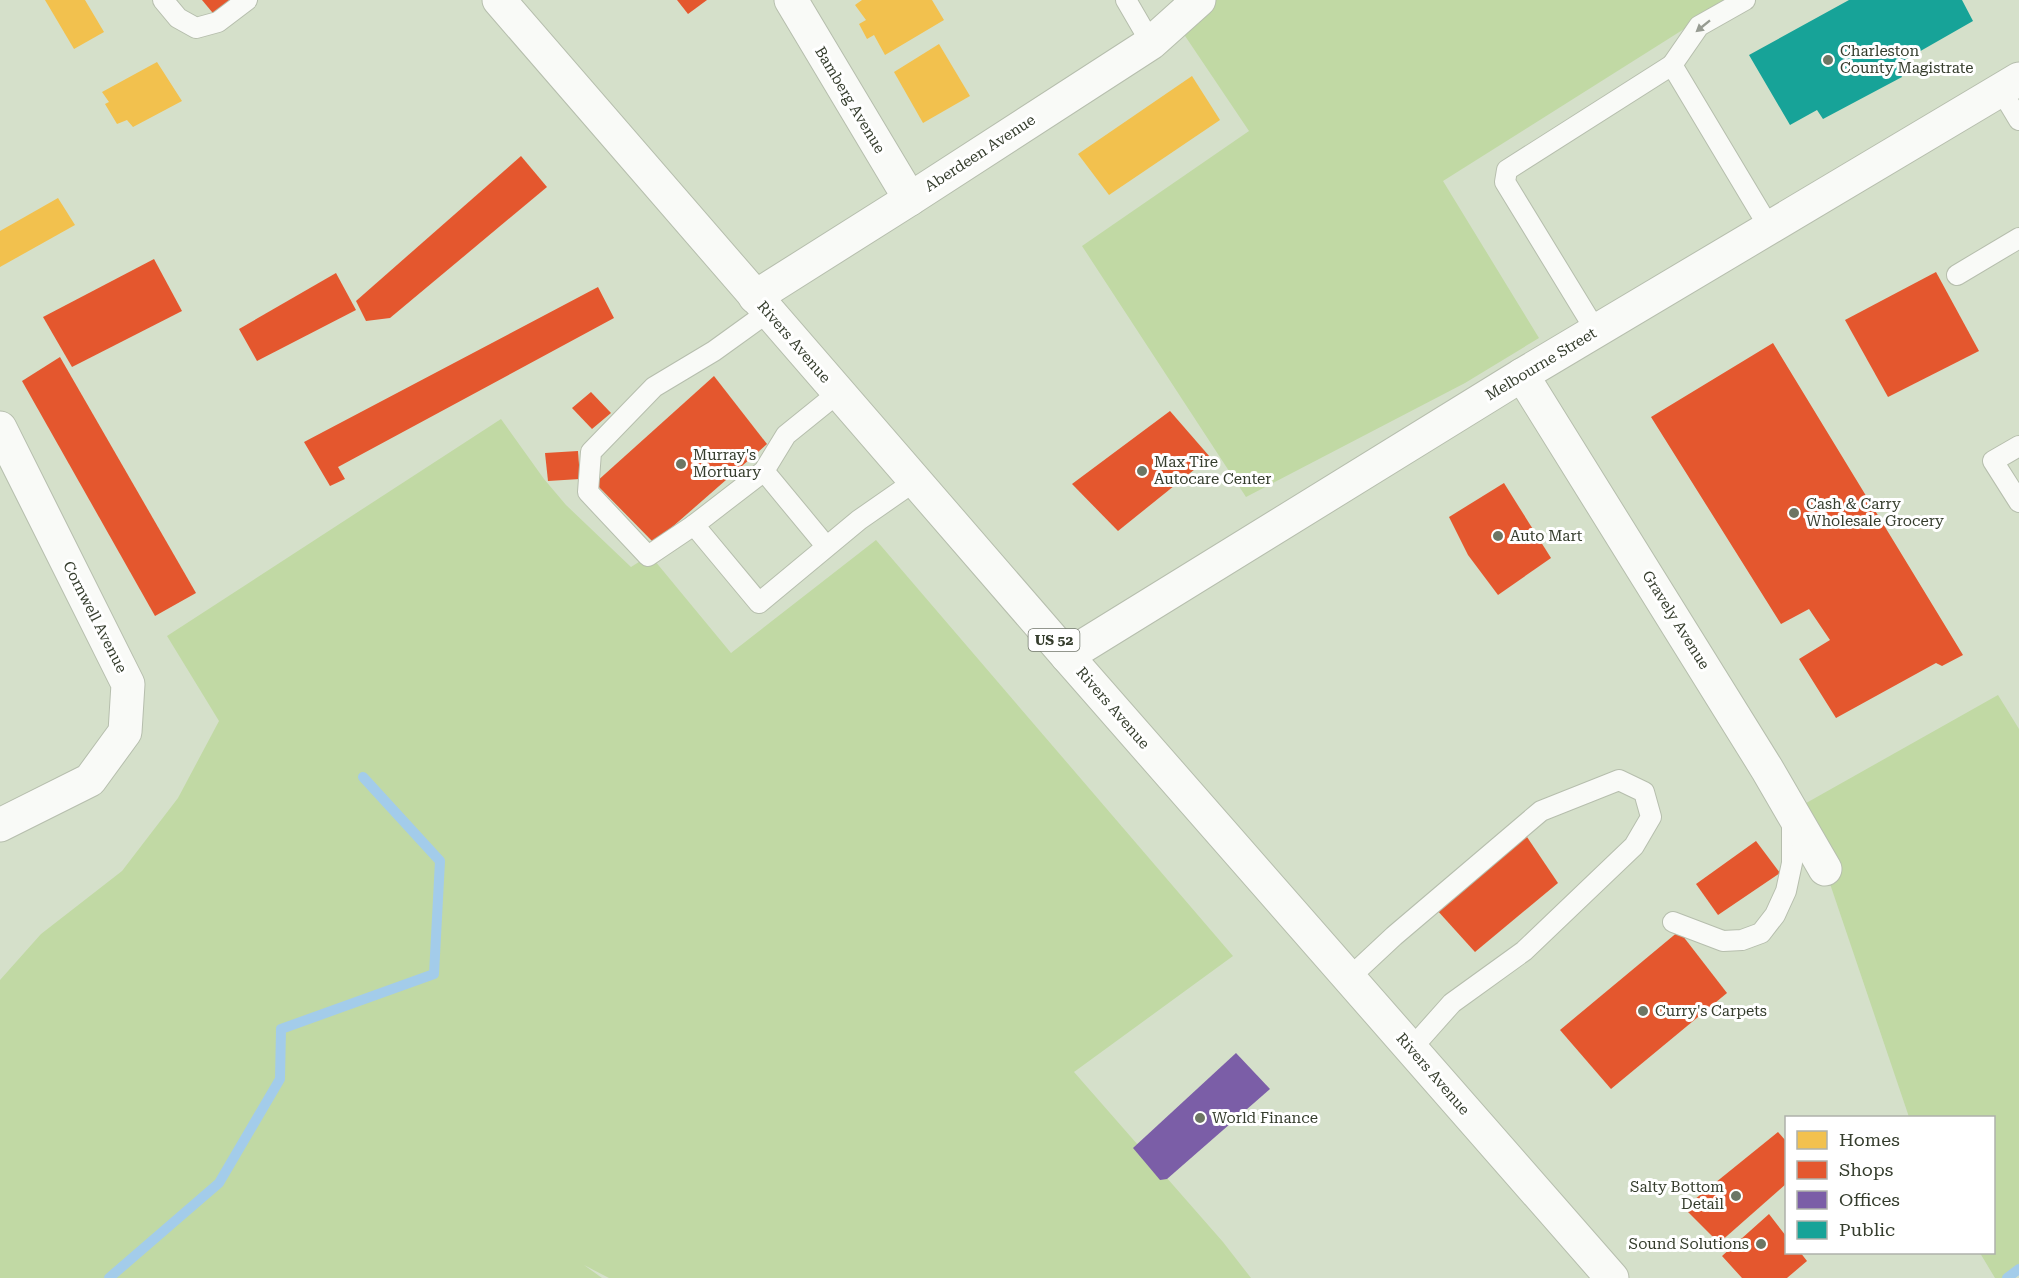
<svg xmlns="http://www.w3.org/2000/svg" width="2019" height="1278" font-family="'Roboto Serif',serif">
	<style>
		.green { fill: #c1d9a4 }
		.homes { fill: #f2c14e }
		.shops { fill: #e4572e }
		.offices { fill: #7b5ea7 }
		.public { fill: #17a398 }
		.lines { fill: none; stroke-linecap: round; stroke-linejoin: round }
		.stream { stroke: #a3ccea; stroke-width: 10 }
		.lane-casing { stroke: #b6bead; stroke-width: 22 }
		.street-casing { stroke: #b6bead; stroke-width: 35 }
		.primary-casing { stroke: #b6bead; stroke-width: 35 }
		.lane { stroke: #f9faf7; stroke-width: 20 }
		.street { stroke: #f9faf7; stroke-width: 33 }
		.primary { stroke: #f9faf7; stroke-width: 33 }
		.oneway { fill: #979c92 }
		.poi-dot { fill: #6d7664; stroke: #fff; stroke-width: 2 }
		.labels { text-anchor: middle; dominant-baseline: central; stroke-width: 6; stroke-linejoin: round; paint-order: stroke }
		.shield { fill: #fff; stroke: #72776c; stroke-width: 1.5 }
		.shield-label { font-size: 14px; font-weight: bold; fill: #353d2d }
		.poi-label { font-size: 15px; fill: #353d2d; stroke: #fff; text-anchor: start }
		.street-label { font-size: 15px; fill: #353d2d; stroke: #fff }
	</style>
	<rect width="100%" height="100%" fill="#d5e0ca"/>
	<!-- green -->
	<g class="green">
		<path d="M1199 0H1730L1443 181 1539 338 1465 383 1246 497 1082 246 1249 131 1175 21Z"/>
		<path d="M501 419 544 479 566 505 631 567 650 555 731 653 876 540 1233 956 1074 1072 1223 1242 1251 1278H609L584 1265 602 1278H0V980L41 934 122 871 178 798 219 721 167 636Z"/>
		<path d="M1998 695 2019 729V1269L2007 1278H1995L1980 1253 1994 1252V1118L1909 1117 1825 869 1792 811Z"/>
	</g>
	<!-- homes -->
	<g class="homes">
		<path d="M45 0H85L104 32 74 49Z"/>
		<path d="M862 0H932L944 20 885 55 874 35 867 39 859 24 866 20 855 5Z"/>
		<path d="M939 44 970 96 923 123 894 72Z"/>
		<path d="M157 62 182 101 133 127 127 120 117 124 105 104 109 102 102 92Z"/>
		<path d="M1192 76 1220 120 1109 195 1078 154Z"/>
		<path d="M58 198 75 225 0 267V231Z"/>
	</g>
	<!-- shops -->
	<g class="shops">
		<path d="M202 0H239L217 18Z"/>
		<path d="M677 0H707L688 14Z"/>
		<path d="M521 156 547 187 390 318 366 321 356 301Z"/>
		<path d="M154 259 182 311 72 367 43 317Z"/>
		<path d="M1936 272 1979 351 1888 397 1845 320Z"/>
		<path d="M336 273 356 310 257 361 239 329Z"/>
		<path d="M598 287 614 318 338 467 345 479 330 486 304 442Z"/>
		<path d="M1773 343 1963 655 1942 666 1936 663 1836 718 1799 659 1830 640 1809 609 1781 624 1651 417Z"/>
		<path d="M60 357 196 593 155 616 22 381Z"/>
		<path d="M714 376 767 444 654 543 595 483Z"/>
		<path d="M591 392 611 413 592 429 572 408Z"/>
		<path d="M1170 411 1210 457 1118 531 1072 484Z"/>
		<path d="M578 451 580 479 548 481 545 453Z"/>
		<path d="M1504 483 1551 558 1498 595 1468 555 1449 517Z"/>
		<path d="M1525 834 1558 883 1475 952 1436 909Z"/>
		<path d="M1756 841 1780 873 1718 915 1696 884Z"/>
		<path d="M1679 931 1727 993 1611 1089 1560 1030Z"/>
		<path d="M1778 1132 1786 1141V1184L1719 1243 1684 1208Z"/>
		<path d="M1769 1214 1786 1236V1252H1800L1807 1261 1787 1278H1742L1722 1256Z"/>
	</g>
	<!-- offices -->
	<path class="offices" d="M1236 1053 1270 1089 1167 1179 1160 1180 1133 1148Z"/>
	<!-- public -->
	<path class="public" d="M1849 0H1962L1973 21 1896 65 1902 77 1823 119 1817 110 1790 125 1749 55Z"/>
	<g class="lines">
		<!-- stream -->
		<g class="stream">
			<path d="M109 1278 219 1183 280 1079 281 1029 434 974 440 861 363 777"/>
			<path d="M2007 1278 2019 1269"/>
		</g>
		<defs>
			<g id="lane">
				<path d="M163 0 178 18 196 28 218 22 247 0"/>
				<path d="M1126 0 1151 43"/>
				<path d="M1672 65 1699 26 1745 0"/>
				<path d="M2001 90 2019 120"/>
				<path d="M1957 275 2019 238"/>
				<path d="M1596 331 1505 182 1507 170 1672 65 1769 227"/>
				<path d="M838 393 786 435 764 471 694 525 759 603 859 520 915 481"/>
				<path d="M2019 446 1993 461 2019 502"/>
				<path d="M764 471 826 546"/>
				<path d="M694 525 648 556 588 492 591 452 654 387 714 351 768 312"/>
				<path d="M1673 922 1723 941 1742 940 1761 933 1775 915 1786 891 1792 863V818"/>
				<path d="M1349 978 1394 936 1541 811 1619 780 1644 792 1651 817 1634 846 1524 951 1452 1003 1411 1049"/>
			</g>
			<g id="street">
				<path d="M791 0 910 199"/>
				<path d="M755 297 910 199 1151 43 1199 0"/>
				<path d="M1522 375 1767 769 1825 869"/>
				<path d="M0 428 128 684 125 732 90 780 0 825"/>
				<path d="M1067 656 1522 375 2019 79"/>
			</g>
			<path id="primary" d="M499 0 1067 656 1612 1278"/>
		</defs>
		<!-- lane casing -->
		<use href="#lane" class="lane-casing"/>
		<!-- street casing -->
		<use href="#street" class="street-casing"/>
		<!-- primary casing -->
		<use href="#primary" class="primary-casing"/>
		<!-- lane -->
		<use href="#lane" class="lane"/>
		<!-- street -->
		<use href="#street" class="street"/>
		<!-- primary -->
		<use href="#primary" class="primary"/>
	</g>
	<!-- one-way arrows -->
	<defs><path id="oneway-solid" d="M-6-.8H1V-3.2L6.5 0L1 3.2V.8H-6Z" transform="scale(1.5)"/></defs>
	<use class="oneway" href="#oneway-solid" transform="translate(1703 26) rotate(141)"/>
	<!-- markers -->
	<g class="poi-dot">
		<circle cx="1828" cy="60" r="6"/>
		<circle cx="681" cy="464" r="6"/>
		<circle cx="1142" cy="471" r="6"/>
		<circle cx="1794" cy="513" r="6"/>
		<circle cx="1498" cy="536" r="6"/>
		<circle cx="1643" cy="1011" r="6"/>
		<circle cx="1200" cy="1118" r="6"/>
		<circle cx="1736" cy="1196" r="6"/>
		<circle cx="1761" cy="1244" r="6"/>
	</g>
	<g class="labels">
		<!-- shield labels -->
		<rect class="shield" x="1028.5" y="629" width="51" height="22" rx="4.5"/>
		<g class="shield-label">
			<text x="1054" y="640">US 52</text>
		</g>
		<!-- poi labels -->
		<g class="poi-label">
			<text x="1840" y="51">Charleston<tspan x="1840" dy="17">County Magistrate</tspan></text>
			<text x="693" y="455">Murray's<tspan x="693" dy="17">Mortuary</tspan></text>
			<text x="1154" y="462">Max Tire<tspan x="1154" dy="17">Autocare Center</tspan></text>
			<text x="1806" y="504">Cash &amp; Carry<tspan x="1806" dy="17">Wholesale Grocery</tspan></text>
			<text x="1510" y="536">Auto Mart</text>
			<text x="1655" y="1011">Curry's Carpets</text>
			<text x="1212" y="1118">World Finance</text>
			<text x="1724" y="1187" text-anchor="end">Salty Bottom<tspan x="1724" dy="17">Detail</tspan></text>
			<text x="1749" y="1244" text-anchor="end">Sound Solutions</text>
		</g>
		<!-- street labels -->
		<g class="street-label">
			<text transform="translate(850 100) rotate(59)">Bamberg Avenue</text>
			<text transform="translate(980 153) rotate(-33)">Aberdeen Avenue</text>
			<text transform="translate(794 342) rotate(49)">Rivers Avenue</text>
			<text transform="translate(1541 364) rotate(-31)">Melbourne Street</text>
			<text transform="translate(95 617) rotate(63)">Cornwell Avenue</text>
			<text transform="translate(1676 620) rotate(58)">Gravely Avenue</text>
			<text transform="translate(1113 708) rotate(49)">Rivers Avenue</text>
			<text transform="translate(1433 1074) rotate(49)">Rivers Avenue</text>
		</g>
	</g>
	<!-- legend -->
	<rect x="1785" y="1116" width="210" height="138" fill="#ffffff" stroke="#aeb1ab" stroke-width="1.5"/>
	<rect x="1797" y="1131" width="30" height="18" fill="#f2c14e" stroke="#aeb1ab" stroke-width="1.5"/>
	<text x="1839" y="1146" font-size="18" fill="#353d2d">Homes</text>
	<rect x="1797" y="1161" width="30" height="18" fill="#e4572e" stroke="#aeb1ab" stroke-width="1.5"/>
	<text x="1839" y="1176" font-size="18" fill="#353d2d">Shops</text>
	<rect x="1797" y="1191" width="30" height="18" fill="#7b5ea7" stroke="#aeb1ab" stroke-width="1.5"/>
	<text x="1839" y="1206" font-size="18" fill="#353d2d">Offices</text>
	<rect x="1797" y="1221" width="30" height="18" fill="#17a398" stroke="#aeb1ab" stroke-width="1.5"/>
	<text x="1839" y="1236" font-size="18" fill="#353d2d">Public</text>
</svg>
